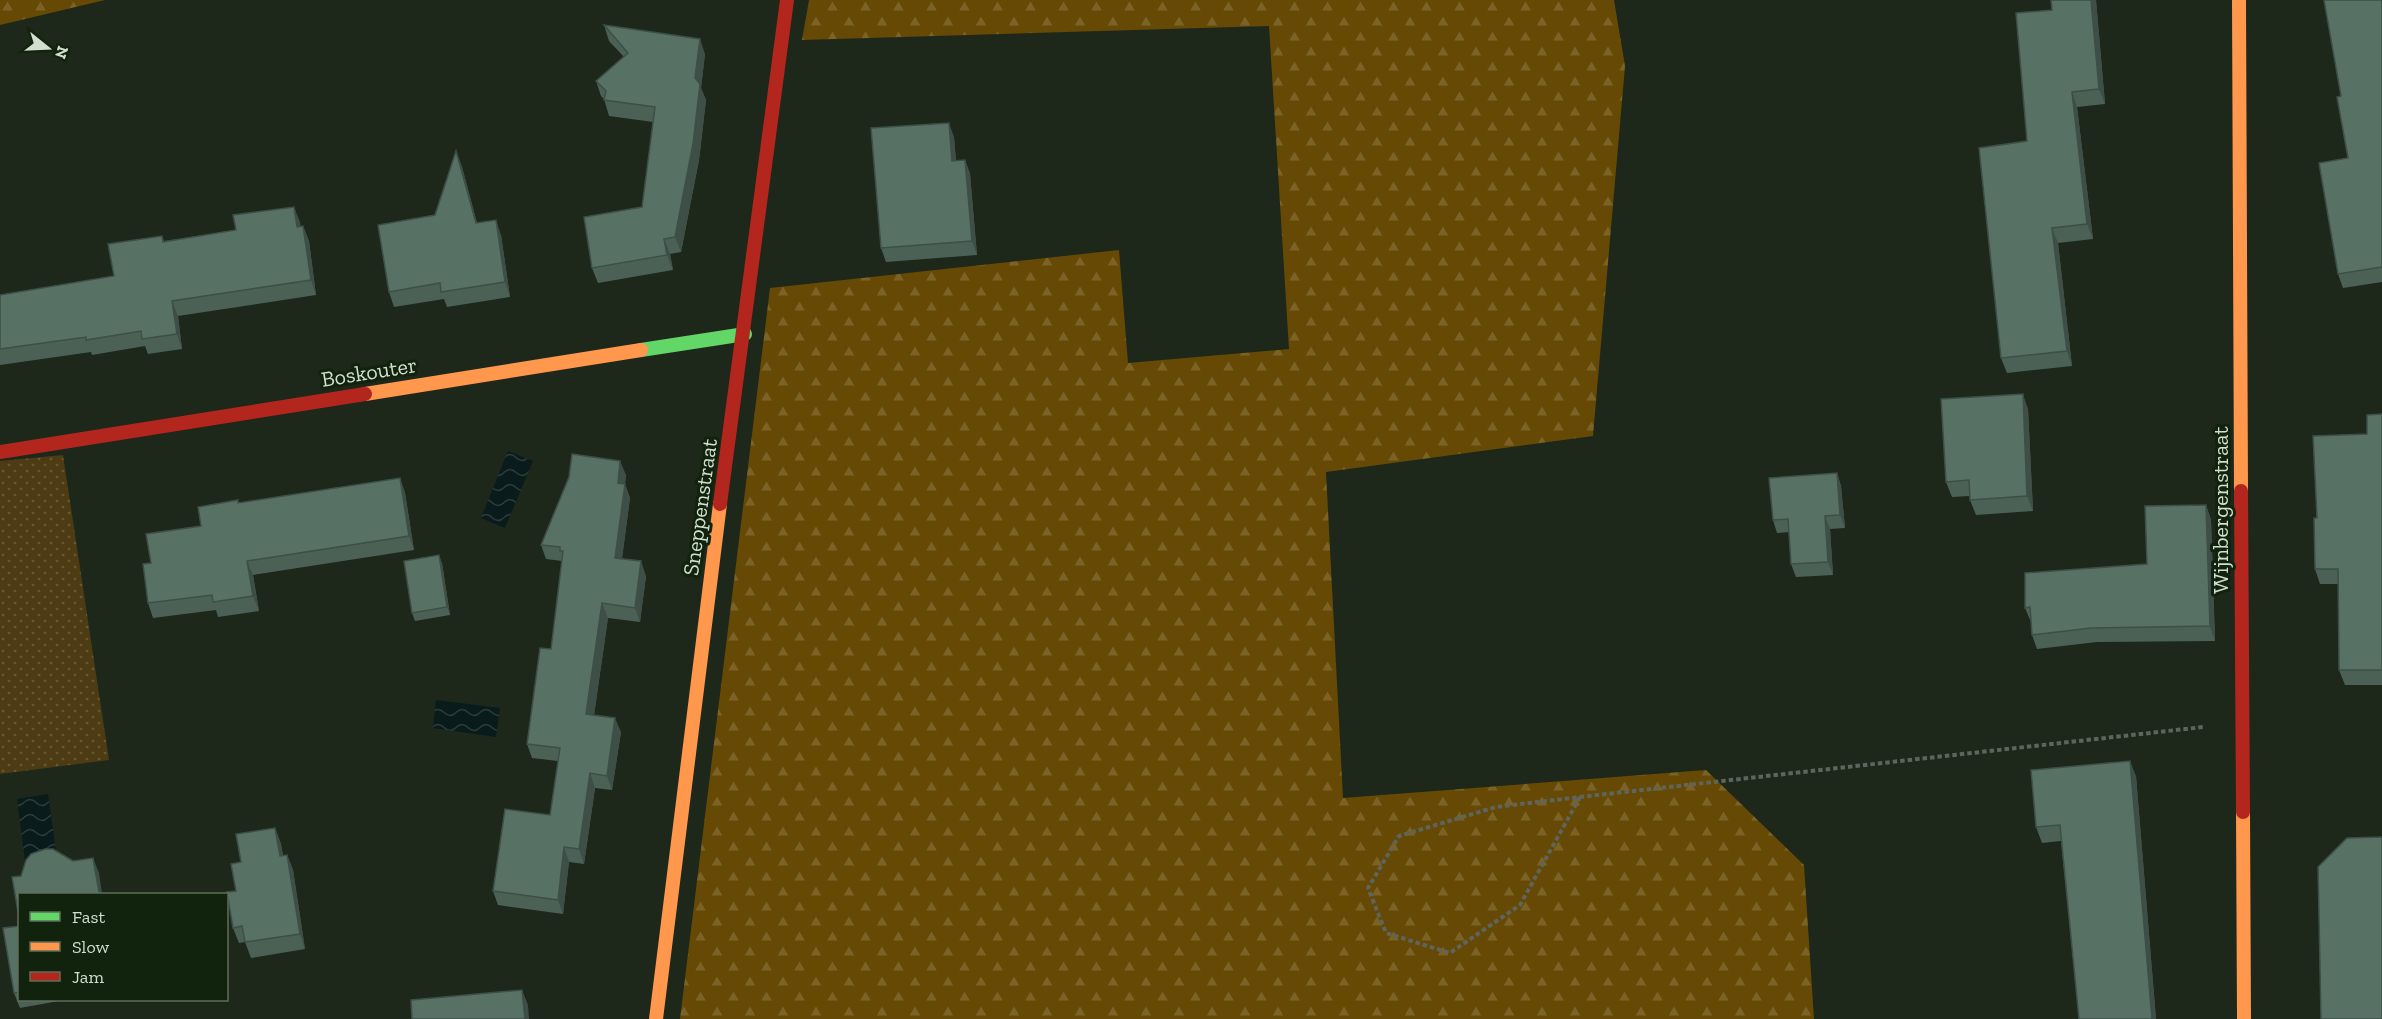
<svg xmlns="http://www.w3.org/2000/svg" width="2382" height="1019" font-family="'Zilla Slab',serif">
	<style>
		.grass { fill: url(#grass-dots) }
		.forest { fill: url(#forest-firs) }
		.water { fill: url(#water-waves) }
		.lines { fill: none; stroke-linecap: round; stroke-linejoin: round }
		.path { stroke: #5e655c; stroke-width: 4; stroke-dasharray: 4.5 3; stroke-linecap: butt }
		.fast { stroke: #63d668; stroke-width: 14 }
		.slow { stroke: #ff974d; stroke-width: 14 }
		.jam { stroke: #b3261e; stroke-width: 14 }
		.wall { fill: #4b6156 }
		.shaded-wall { fill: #3d4f46 }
		.building { fill: #577164; stroke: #3d4f46; stroke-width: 1.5 }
		.labels { text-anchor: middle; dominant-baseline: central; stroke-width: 6; stroke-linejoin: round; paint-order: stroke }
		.street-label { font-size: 22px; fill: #d2decf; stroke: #11230c }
	</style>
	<defs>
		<pattern id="grass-dots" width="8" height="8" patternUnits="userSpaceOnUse" patternTransform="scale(1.5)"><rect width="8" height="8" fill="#4d3b14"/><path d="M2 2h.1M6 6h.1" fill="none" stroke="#665735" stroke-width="1.8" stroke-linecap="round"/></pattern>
		<pattern id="forest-firs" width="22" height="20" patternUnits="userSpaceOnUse" patternTransform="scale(1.5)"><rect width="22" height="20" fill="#664904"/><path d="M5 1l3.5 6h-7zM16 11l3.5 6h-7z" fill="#7b6328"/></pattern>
		<pattern id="water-waves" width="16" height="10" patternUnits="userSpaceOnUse" patternTransform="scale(1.5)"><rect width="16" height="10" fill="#0a1b1b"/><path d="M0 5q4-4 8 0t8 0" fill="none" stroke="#2d3c3b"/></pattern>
	</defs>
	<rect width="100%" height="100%" fill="#1d271a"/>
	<!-- grass -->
	<path class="grass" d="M63 455 109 760 0 774V461Z"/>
	<!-- forest -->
	<g class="forest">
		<path d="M0 0H105L0 25Z"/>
		<path d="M809 0H1614L1625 66 1593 436 1326 472 1343 798 1706 770 1804 865 1814 1019H680L770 288 1119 250 1128 363 1289 349 1269 26 802 40Z"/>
	</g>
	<!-- water -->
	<g class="water">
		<path d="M508 451 533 461 505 528 481 518Z"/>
		<path d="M436 700 500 708 496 737 433 728Z"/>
		<path d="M48 794 58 865 26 869 17 799Z"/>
	</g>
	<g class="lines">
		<!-- path -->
		<path class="path" d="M1580 797 1520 905 1450 953 1386 933 1368 888 1399 836 1496 807 1580 797 2203 727"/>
		<!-- fast -->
		<path class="fast" d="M641 350 745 334"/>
		<!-- slow -->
		<g class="slow">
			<path d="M2239 0 2241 491"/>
			<path d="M365 394 641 350"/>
			<path d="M2243 812 2244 1019"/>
			<path d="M656 1019 720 504"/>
		</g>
		<!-- jam -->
		<g class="jam">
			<path d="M0 452 365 394"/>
			<path d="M2241 491 2243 812"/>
			<path d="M720 504 787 0"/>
		</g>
	</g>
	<!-- wall -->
	<g class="wall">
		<path d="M2051 0H2096L2105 104 2077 107 2093 239 2058 243 2072 366 2007 373 2001 358 2027 141 2052 10Z"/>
		<path d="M2382 0V282L2343 288 2338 274 2348 158 2341 96Z"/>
		<path d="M604 25 705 54 701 88 706 100 699 160 681 252 670 254 673 270 598 283 592 268 642 207 653 122 609 116 604 99 601 96 596 81 624 57 609 41Z"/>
		<path d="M954 137 956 161 965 160 970 174 977 255 886 262 881 248Z"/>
		<path d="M456 151 462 167 477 223 501 235 510 297 447 307 444 299 394 307 389 292 435 215Z"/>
		<path d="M294 207 300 226H303L309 241 316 295 178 316 182 349 148 354 145 346 92 355 91 352 0 365V295L114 276 162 236 164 241 236 230Z"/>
		<path d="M2028 409 2033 511 1976 515 1970 500V496L1952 497 1946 482Z"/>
		<path d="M2382 414V685H2345L2339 670 2338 584H2320L2315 569 2317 518Z"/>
		<path d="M1837 473 1841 486 1845 528 1830 529 1833 575 1796 577 1791 564 1789 532 1777 533 1773 520Z"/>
		<path d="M626 475 625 484 630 498 622 559 646 576 640 622 608 618 594 715 621 732 612 790 595 788 584 864 569 862 563 914 498 905 493 891 550 815 558 761 532 758 527 744 551 649 562 561 546 559 541 545Z"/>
		<path d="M400 478 405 493 414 550 253 575 259 611 218 617 216 610 153 618 148 603 151 563 201 526 239 503Z"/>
		<path d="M2206 505 2211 520 2215 641 2097 642 2037 649 2032 635 2031 622 2025 608 2147 564Z"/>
		<path d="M442 563 450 615 415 621 412 613Z"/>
		<path d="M2136 776 2156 1019H2079L2061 841 2042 843 2036 827Z"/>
		<path d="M275 828 281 844 283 855H287L293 870 305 949 251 958 245 942 239 943 233 928 236 891 241 862Z"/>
		<path d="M20 926V999H70L20 1008 14 993Z"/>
	</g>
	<!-- shaded-wall -->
	<g class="shaded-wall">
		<path d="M2091 0H2096L2105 104 2099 89Z"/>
		<path d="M700 39 705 54 701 88 706 100 699 160 681 252 675 237Z"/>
		<path d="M2072 92 2077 107 2093 239 2087 224Z"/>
		<path d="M949 123 954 137 957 175 952 161Z"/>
		<path d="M456 151 462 167 481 238 476 223Z"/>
		<path d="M965 160 970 174 977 255 972 241Z"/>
		<path d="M294 207 300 222 302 242 297 227Z"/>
		<path d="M496 220 501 235 510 297 505 282Z"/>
		<path d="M303 226 309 241 316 295 311 280Z"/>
		<path d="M2052 228 2058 243 2072 366 2067 351Z"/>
		<path d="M664 239 670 254 673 270 667 255Z"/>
		<path d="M172 301 178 316 182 349 177 334Z"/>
		<path d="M2023 394 2028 409 2033 511 2027 496Z"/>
		<path d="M620 461 626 475 623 497 618 483Z"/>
		<path d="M1837 473 1841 486 1845 528 1840 515Z"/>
		<path d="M400 478 405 493 414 550 409 536Z"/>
		<path d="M625 484 630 498 620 572 615 558Z"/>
		<path d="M2206 505 2211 520 2215 641 2210 626Z"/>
		<path d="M1825 516 1830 529 1833 575 1828 562Z"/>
		<path d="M439 555 442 563 450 615 447 607Z"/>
		<path d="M247 561 253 575 259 611 253 596Z"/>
		<path d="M641 561 646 576 640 622 635 608Z"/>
		<path d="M602 603 608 618 592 729 586 714Z"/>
		<path d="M615 718 621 732 612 790 607 776Z"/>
		<path d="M2130 761 2136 776 2156 1019H2152Z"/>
		<path d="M590 773 595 788 584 864 579 849Z"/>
		<path d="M275 828 281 844 285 871 280 856Z"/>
		<path d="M564 847 569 862 563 914 558 900Z"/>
		<path d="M287 855 293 870 305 949 300 934Z"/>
		<path d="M93 858 99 873 102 894 99 892Z"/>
		<path d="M522 990 528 1005 529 1019H525Z"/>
	</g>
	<!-- building -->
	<g class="building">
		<path d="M2051 0H2091L2099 89 2072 92 2087 224 2052 228 2067 351 2001 358 1979 148 2027 141 2016 13 2052 10Z"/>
		<path d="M2324 0H2382V267L2338 274 2319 163 2348 158 2337 97 2341 96Z"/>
		<path d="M604 25 700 39 695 78 700 84 693 144 675 237 664 239 667 255 592 268 584 217 642 207 655 107 604 100 606 91 596 81 628 53Z"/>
		<path d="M949 123 952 161 965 160 972 241 881 248 871 128Z"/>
		<path d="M456 151 476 223 496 220 505 282 441 292 440 283 389 292 378 225 435 215Z"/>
		<path d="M294 207 297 227 303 226 311 280 172 301 177 334 142 339 141 331 86 340V337L0 349V295L114 276 108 244 162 236 163 242 236 230 233 215Z"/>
		<path d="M2023 394 2027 496 1970 500 1969 480 1946 482 1941 399Z"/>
		<path d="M2382 414V670H2339L2338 569H2315L2314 518H2317L2313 436 2367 434V415Z"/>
		<path d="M572 454 620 461 618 483 625 484 615 558 641 561 635 608 602 603 586 714 615 718 607 776 590 773 579 849 564 847 558 900 493 891 505 809 550 815 560 748 527 744 540 648 551 649 563 551H560V547L541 545 569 477Z"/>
		<path d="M1837 473 1840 515 1825 516 1828 562 1791 564 1788 519 1773 520 1769 478Z"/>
		<path d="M400 478 409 536 247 561 253 596 213 602 212 595 148 603 143 564 151 563 146 534 201 526 198 507 238 500V503Z"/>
		<path d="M2206 505 2210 626 2091 628 2032 635 2030 607 2025 608V573L2147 564 2145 506Z"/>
		<path d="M439 555 447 607 412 613 404 561Z"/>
		<path d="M2130 761 2152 1019H2079L2060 825 2036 827 2031 770Z"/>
		<path d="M275 828 280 856 287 855 300 934 245 942 242 926 233 928 227 892 236 891 231 864 241 862 236 834Z"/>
		<path d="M2382 837V1019H2321L2318 867 2347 838Z"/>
		<path d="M45 849H53L73 861 93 858 99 892 103 894H20V923L12 877 21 876 26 860 31 854Z"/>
		<path d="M20 926V992L14 993 3 928Z"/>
		<path d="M522 990 525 1019H412L411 1000Z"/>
	</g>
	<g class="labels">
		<!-- street labels -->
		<g class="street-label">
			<text transform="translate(369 372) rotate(-9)">Boskouter</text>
			<text transform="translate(700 507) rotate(-82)">Sneppenstraat</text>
			<text transform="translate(2220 510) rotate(-90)">Wijnbergenstraat</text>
		</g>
	</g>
	<!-- legend -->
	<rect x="18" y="893" width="210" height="108" fill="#11230c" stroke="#5e6e5a" stroke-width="1.5"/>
	<rect x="30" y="912" width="30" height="9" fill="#63d668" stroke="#5e6e5a" stroke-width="1.5"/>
	<text x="72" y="923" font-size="18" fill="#d2decf">Fast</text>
	<rect x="30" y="942" width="30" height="9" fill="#ff974d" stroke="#5e6e5a" stroke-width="1.5"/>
	<text x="72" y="953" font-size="18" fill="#d2decf">Slow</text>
	<rect x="30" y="972" width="30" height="9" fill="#b3261e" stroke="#5e6e5a" stroke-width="1.5"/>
	<text x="72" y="983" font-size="18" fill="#d2decf">Jam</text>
	<!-- north arrow -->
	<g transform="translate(48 48) rotate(108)" stroke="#11230c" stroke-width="4.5" paint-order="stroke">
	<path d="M0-4.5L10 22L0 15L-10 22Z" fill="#d2decf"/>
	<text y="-9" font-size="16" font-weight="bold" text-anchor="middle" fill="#d2decf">N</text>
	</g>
</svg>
